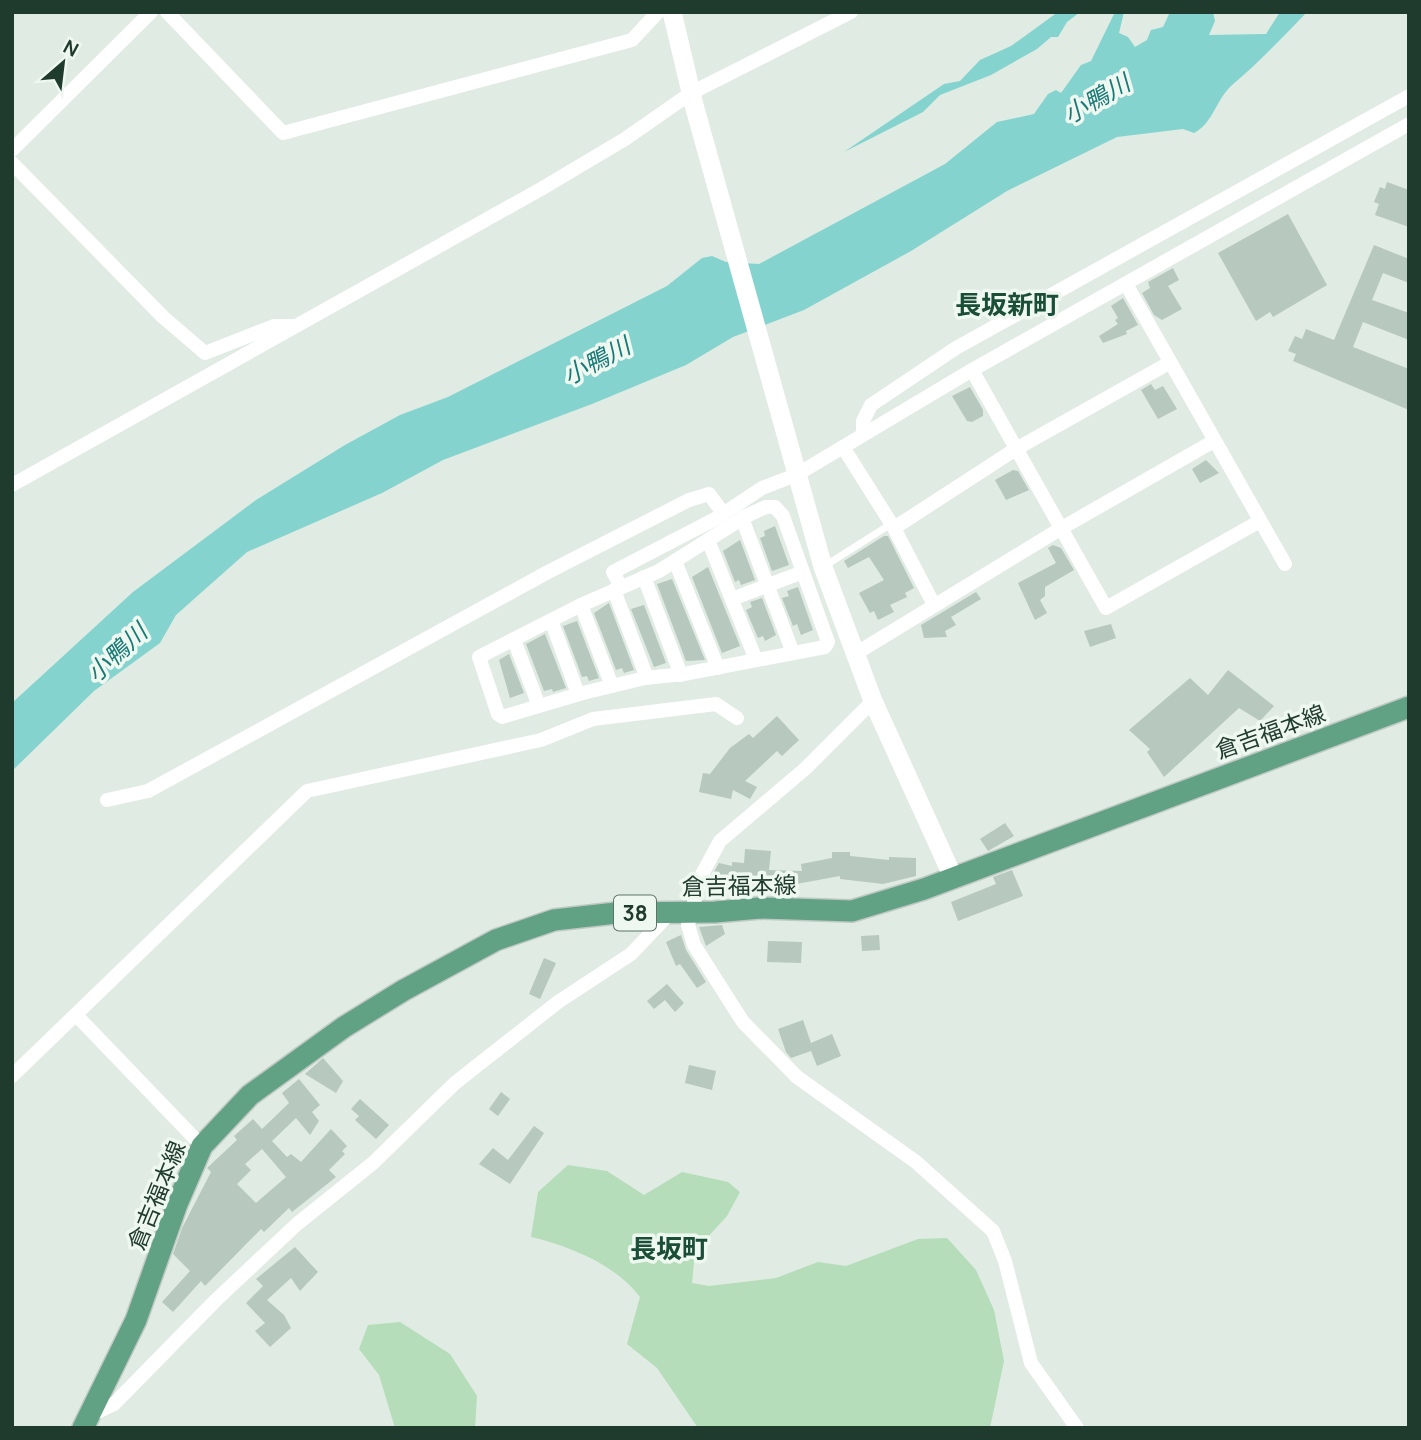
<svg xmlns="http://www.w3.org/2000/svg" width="1421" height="1440" font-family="Manrope,'Noto Sans JP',sans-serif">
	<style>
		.green { fill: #b6ddb9 }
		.water { fill: #84d3cf }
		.building { fill: #b7c8be; fill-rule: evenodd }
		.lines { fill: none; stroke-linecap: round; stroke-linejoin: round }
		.primary-casing { stroke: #c0c8c4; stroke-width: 24 }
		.service { stroke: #fff; stroke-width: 7 }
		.minor { stroke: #fff; stroke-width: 14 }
		.tertiary { stroke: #fff; stroke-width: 19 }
		.primary { stroke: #61a285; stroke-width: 21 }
		.labels { text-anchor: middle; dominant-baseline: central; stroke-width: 7; stroke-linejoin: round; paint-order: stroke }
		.shield { fill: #eff7f1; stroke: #5d7368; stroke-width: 2 }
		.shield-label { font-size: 21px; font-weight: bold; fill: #1f3b2e }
		.street-label { font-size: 23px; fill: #1f3b2e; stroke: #eff7f1 }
		.water-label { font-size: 24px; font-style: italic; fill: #187976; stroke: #eff7f1 }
		.quarter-label { font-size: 26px; font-weight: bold; fill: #1b4e37; stroke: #eff7f1 }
	</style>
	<rect width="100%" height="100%" fill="#dfebe3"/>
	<!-- green -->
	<g class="green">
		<path d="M568 1165 607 1171 644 1195 682 1172 728 1182 740 1192 727 1216 695 1251 692 1283 709 1286 776 1278 818 1262 846 1266 918 1239 947 1238 976 1270 994 1310 1004 1361 990 1428H698L657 1368 627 1344 640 1297C616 1265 570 1246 531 1237L538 1192Z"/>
		<path d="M400 1322 450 1354 477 1396 475 1428H395L379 1375 359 1349 368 1325Z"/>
	</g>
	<!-- water -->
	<g class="water">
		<path d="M1058 12H1080L1067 22 1058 37H1051L1037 49 991 75 940 95 923 112 844 152 944 84 960 81 980 60 1011 46Z"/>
		<path d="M1115 12H1124L1119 33 1128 37 1135 47 1147 40 1151 30 1163 27 1170 12H1213L1215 21 1209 35 1266 34 1280 12H1307C1282 38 1258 63 1231 86 1216 100 1213 123 1194 133L1183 129 1117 137 1007 191 911 251 804 310 733 337 686 365 592 404 443 460 382 493 247 552 176 615 160 643 94 691 12 771V703L133 592 256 500 345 445 400 415 448 397 667 286 702 258 712 256 726 262 759 264 945 164 997 122 1034 114 1048 94 1056 90 1061 93 1081 65 1091 61Z"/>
	</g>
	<!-- building -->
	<g class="building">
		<path d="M1387 182 1409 190V227L1375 215 1379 204 1374 202 1380 187 1385 189Z"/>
		<path d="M1288 214 1327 285 1273 317 1270 312 1256 321 1218 253Z"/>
		<path d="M1374 245 1409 259V283L1383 273 1372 300 1409 313V340L1363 322 1353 347 1409 369V410L1293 361 1296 354 1288 351 1295 336 1302 339 1306 329 1334 340Z"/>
		<path d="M1173 268 1179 280 1168 286 1182 309 1162 320 1154 315 1142 293 1150 288 1148 282Z"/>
		<path d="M1123 298 1138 325 1126 331 1127 334 1103 343 1099 336 1118 324 1115 320 1118 318 1111 306Z"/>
		<path d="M1151 384 1155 390 1163 386 1177 409 1158 419 1141 390Z"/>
		<path d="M970 387 983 410V416L972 422 967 421 952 396Z"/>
		<path d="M1206 460 1219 473 1200 483 1192 469Z"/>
		<path d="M1013 470 1018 471 1029 490 1006 500 995 480Z"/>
		<path d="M775 526 789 565 772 571 760 538 765 536 764 531Z"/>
		<path d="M884 536H888L914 588 905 593 907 597 890 605 894 612 878 620 874 611 870 613 859 593 884 580 869 557 848 568 844 561Z"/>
		<path d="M740 540 755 580 741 585 739 580 735 582 723 551Z"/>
		<path d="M1053 545 1061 548 1074 570 1045 587V596L1040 600 1047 613 1035 620 1018 583 1056 563 1048 548Z"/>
		<path d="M708 567 740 646 722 653 692 577Z"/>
		<path d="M672 579 705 660 686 661 657 584Z"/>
		<path d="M798 587 813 630 801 635 797 624 793 626 782 598 789 596 787 591Z"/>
		<path d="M976 592 981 599 951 617 956 625 945 631 947 637 924 638 921 625Z"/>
		<path d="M762 598 776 635 765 641 763 636 758 638 746 610 752 607 750 602Z"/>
		<path d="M609 603 634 670 624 673 622 668 616 670 594 613Z"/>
		<path d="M644 605 666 663 654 667 631 609Z"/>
		<path d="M577 621 599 678 589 681 587 676 582 677 563 626Z"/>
		<path d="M1111 624 1116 638 1090 647 1084 631Z"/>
		<path d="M545 634 566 688 553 692 552 689 544 691 526 644Z"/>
		<path d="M509 654 524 693 510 698 499 660Z"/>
		<path d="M1228 670 1274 706 1260 721 1239 708 1164 777 1147 752 1150 749 1129 730 1190 678 1208 695Z"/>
		<path d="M777 716 799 740 782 756 777 751 745 781 757 787 750 799 733 790 731 799 699 792 703 773 710 774 730 748 749 734 753 738Z"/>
		<path d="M1005 823 1014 836 988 851 980 839Z"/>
		<path d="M745 849 771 851 769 870 802 871 801 864 832 858V852H850V856L889 860V857L916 858V876L883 884 840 879V876L785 886V891L764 892 731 887 732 882 711 877 719 863 732 866V862L744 863Z"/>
		<path d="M1012 870 1023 896 958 921 951 902 996 884 993 877Z"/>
		<path d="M722 925 725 934 706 946 699 927Z"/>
		<path d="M681 935 686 950 706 982 697 988 680 964 676 966 666 942Z"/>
		<path d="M879 935 880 950 862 951 861 936Z"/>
		<path d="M768 941 802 942 801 963 767 962Z"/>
		<path d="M544 958 556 963 540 999 529 994Z"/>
		<path d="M667 984 684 1003 675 1012 665 1000 654 1009 647 1001Z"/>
		<path d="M803 1020 811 1043 832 1034 841 1056 817 1066 811 1051 791 1058 786 1052 778 1029Z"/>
		<path d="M323 1058 343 1081 336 1093 305 1074Z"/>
		<path d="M689 1065 716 1071 712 1090 685 1083Z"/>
		<path d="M299 1079 320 1105 312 1112 319 1121 310 1135 296 1118 272 1141 287 1157 291 1154 301 1162 331 1129 347 1146 342 1151 345 1154 329 1170 336 1177 292 1212 289 1208 264 1232 261 1229 205 1286 201 1281 173 1312 162 1302 190 1271 173 1254 182 1228 211 1172 207 1168 237 1140 234 1136 253 1119 262 1129 289 1103 282 1093ZM262 1149 286 1177 256 1203 237 1184 251 1170 245 1164Z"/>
		<path d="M501 1092 510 1099 498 1116 489 1109Z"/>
		<path d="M360 1099 389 1125 376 1139 355 1120 359 1116 351 1109Z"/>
		<path d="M534 1126 544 1133 510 1184 479 1164 493 1148 508 1160Z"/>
		<path d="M295 1247 318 1272 300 1291 291 1278 267 1300 284 1315 291 1328 270 1347 255 1331 265 1323 246 1303 263 1286 256 1279Z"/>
	</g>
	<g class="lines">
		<defs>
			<path id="primary" d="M83 1428 136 1320 177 1204 202 1146 250 1095 344 1027 404 990 496 940 554 920 616 913 715 912 760 908 852 911 924 889 1409 707"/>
		</defs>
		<!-- primary casing -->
		<use href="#primary" class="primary-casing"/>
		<!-- service -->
		<path class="service" d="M823 567 891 524"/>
		<!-- minor -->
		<g class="minor">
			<path d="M167 12 283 133 632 40 658 12"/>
			<path d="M12 150 151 12"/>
			<path d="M12 163 163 317 205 353 274 326H294"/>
			<path d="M1126 284 1285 564"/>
			<path d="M972 370 1106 608 1260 521"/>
			<path d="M863 435V421L871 405 956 348 1409 96"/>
			<path d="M843 447 894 528 934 605"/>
			<path d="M12 485 541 189 625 139 691 93 851 12"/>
			<path d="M766 507H775L783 516 828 642 825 647 684 674 645 678 583 693 502 717 498 714 479 657 581 605 659 571 746 516Z"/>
			<path d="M742 518 793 653"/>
			<path d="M894 528 1016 449 1169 363"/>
			<path d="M708 540 756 660"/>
			<path d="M675 561 718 668"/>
			<path d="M644 577 681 675"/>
			<path d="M621 587 613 572 717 518 762 488 796 475 972 370 1409 124"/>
			<path d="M614 590 647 678"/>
			<path d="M732 599 803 572"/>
			<path d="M581 605 612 686"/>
			<path d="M551 620 578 694"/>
			<path d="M514 640 539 706"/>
			<path d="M855 654 1060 529 1214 441"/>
			<path d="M873 701 806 768 720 841 701 876 688 925 694 945 743 1022 797 1077 916 1162 993 1231 1005 1261 1031 1363 1077 1428"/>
			<path d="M107 800 148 791 548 572 689 500 709 494 723 513"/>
			<path d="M76 1015 202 1146"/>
			<path d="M12 1076 307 791 541 740 593 719 716 704 737 718"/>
			<path d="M89 1416 114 1404 216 1300 297 1224 373 1163 455 1083 558 1002 631 954 671 912"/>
		</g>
		<!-- tertiary -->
		<path class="tertiary" d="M672 12 694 105 823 567 873 701 953 877"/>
		<!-- primary -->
		<use href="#primary" class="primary"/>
	</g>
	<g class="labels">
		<!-- shield labels -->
		<rect class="shield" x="614" y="895.5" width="42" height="35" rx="5"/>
		<g class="shield-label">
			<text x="635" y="913">38</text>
		</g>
		<!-- street labels -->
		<g class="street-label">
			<text transform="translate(1270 731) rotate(-20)">倉吉福本線</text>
			<text transform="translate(739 885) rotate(-1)">倉吉福本線</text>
			<text transform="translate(156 1195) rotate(-68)">倉吉福本線</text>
		</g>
		<!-- water labels -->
		<g class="water-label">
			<text transform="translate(1096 98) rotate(-30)">小鴨川</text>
			<text transform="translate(596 360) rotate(-28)">小鴨川</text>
			<text transform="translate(116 652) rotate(-43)">小鴨川</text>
		</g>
		<!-- quarter labels -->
		<g class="quarter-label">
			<text x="1007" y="304">長坂新町</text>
			<text x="669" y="1248">長坂町</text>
		</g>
	</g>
	<!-- border -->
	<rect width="1421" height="1440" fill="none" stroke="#1f3b2e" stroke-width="28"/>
	<!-- north arrow -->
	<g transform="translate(63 63) rotate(28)" stroke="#eff7f1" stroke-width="5" paint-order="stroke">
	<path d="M0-5L12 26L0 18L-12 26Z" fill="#1f3b2e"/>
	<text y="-10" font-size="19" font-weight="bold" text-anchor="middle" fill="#1f3b2e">N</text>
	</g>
</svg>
